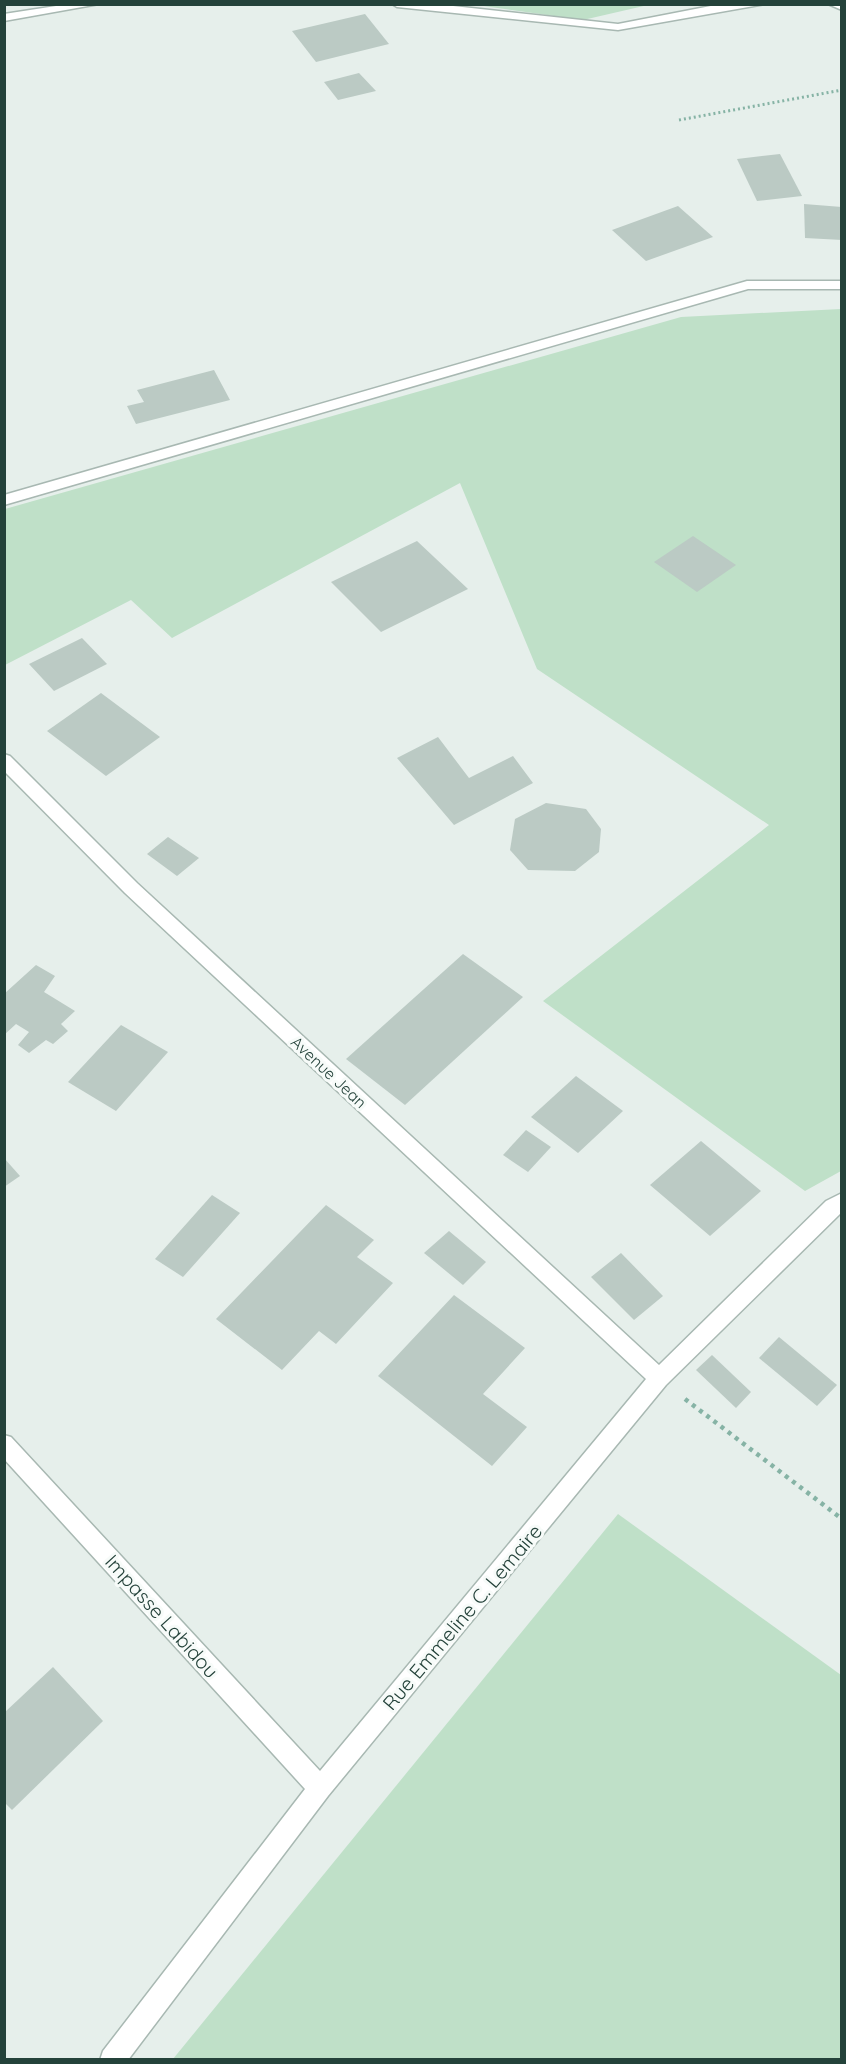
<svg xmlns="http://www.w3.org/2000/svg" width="846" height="2064" font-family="Quicksand,sans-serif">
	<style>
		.green { fill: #bfe0c8 }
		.building { fill: #bbcac4 }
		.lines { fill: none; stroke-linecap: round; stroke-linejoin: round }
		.minor-casing { stroke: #a8b8b2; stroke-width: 3 }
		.path-far1 { stroke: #86b3a5; stroke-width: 3; stroke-dasharray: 2 3; stroke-linecap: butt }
		.path { stroke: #86b3a5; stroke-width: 4.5; stroke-dasharray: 4 5; stroke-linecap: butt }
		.minor { fill: #fff; fill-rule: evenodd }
		.labels { text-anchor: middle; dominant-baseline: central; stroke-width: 6; stroke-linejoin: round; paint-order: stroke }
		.street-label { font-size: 16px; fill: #24423a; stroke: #f7fbf9 }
		.near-street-label { font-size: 20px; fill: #24423a; stroke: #f7fbf9 }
	</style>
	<rect width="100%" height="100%" fill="#e6efeb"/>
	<!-- green -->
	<g class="green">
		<path d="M477 5H648L583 20Z"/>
		<path d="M841 309V1171L805 1191 543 1001 769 825 537 669 460 483 172 638 131 600 5 665V509L681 317Z"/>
		<path d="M618 1514 841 1675V2059H173Z"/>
	</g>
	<!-- building -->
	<g class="building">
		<path d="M365 14 389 44 316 62 292 31Z"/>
		<path d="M359 73 376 91 338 100 324 82Z"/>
		<path d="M780 154 802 196 757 201 737 159Z"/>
		<path d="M804 204 842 207V240L805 238Z"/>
		<path d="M678 206 713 237 646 261 612 230Z"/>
		<path d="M214 370 230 400 136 424 127 406 144 402 137 390Z"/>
		<path d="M693 536 736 565 697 592 654 562Z"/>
		<path d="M417 541 468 589 381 632 331 582Z"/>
		<path d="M82 638 107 664 54 691 29 664Z"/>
		<path d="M101 693 160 737 106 776 47 731Z"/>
		<path d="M438 737 469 778 513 756 533 783 454 825 397 758Z"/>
		<path d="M546 803 586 809 601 829 599 852 575 871 528 870 510 850 515 819Z"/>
		<path d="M168 837 199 858 177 876 147 854Z"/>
		<path d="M463 954 523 997 405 1105 346 1059Z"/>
		<path d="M36 965 55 976 44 992 75 1011 61 1024 68 1031 53 1044 46 1040 29 1053 18 1045 29 1032 16 1024 4 1035V994Z"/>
		<path d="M121 1025 168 1052 116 1111 68 1082Z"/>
		<path d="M576 1076 623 1111 578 1153 531 1117Z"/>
		<path d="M526 1130 551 1147 528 1172 503 1155Z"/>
		<path d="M701 1141 761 1191 710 1236 650 1185Z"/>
		<path d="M4 1158 20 1176 4 1187Z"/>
		<path d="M212 1195 240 1213 183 1277 155 1259Z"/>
		<path d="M326 1205 374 1240 357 1257 393 1283 336 1344 319 1331 282 1370 216 1319Z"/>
		<path d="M449 1231 486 1262 463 1285 424 1253Z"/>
		<path d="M621 1253 663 1296 634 1320 591 1277Z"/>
		<path d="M454 1295 525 1348 483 1394 527 1427 492 1466 378 1376Z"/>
		<path d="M779 1337 837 1385 817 1406 759 1358Z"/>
		<path d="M712 1355 751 1392 736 1408 696 1370Z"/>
		<path d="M53 1667 103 1721 12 1810 4 1802V1713Z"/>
	</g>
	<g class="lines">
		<defs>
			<g id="minor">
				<path d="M69 4H99L4 21V14Z"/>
				<path d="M392 4H435L618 24 721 4H765L618 30 397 7Z"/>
				<path d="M828 4H842V10Z"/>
				<path d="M747 281H842V289H748L4 505V495Z"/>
				<path d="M4 754 10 756 137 883 659 1365 826 1201 842 1193V1212L666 1385 328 1796 128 2060H100L103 2051 305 1789 4 1459V1435L11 1437 320 1771 646 1379 125 893 4 771Z"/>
			</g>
		</defs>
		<!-- minor casing -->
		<use href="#minor" class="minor-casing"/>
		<!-- path-far1 -->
		<path class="path-far1" d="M679 120 842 90"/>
		<!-- path -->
		<path class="path" d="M685 1399 842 1519"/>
		<!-- minor -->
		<use href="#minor" class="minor"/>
	</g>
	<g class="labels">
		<!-- street labels -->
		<g class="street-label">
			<text transform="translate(329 1072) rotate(43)">Avenue Jean</text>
		</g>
		<!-- near-street labels -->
		<g class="near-street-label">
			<text transform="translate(162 1616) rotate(48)">Impasse Labidou</text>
			<text transform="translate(462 1617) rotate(-50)">Rue Emmeline C. Lemaire</text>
		</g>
	</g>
	<!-- border -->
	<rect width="846" height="2064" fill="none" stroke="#24423a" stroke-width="12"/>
</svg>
